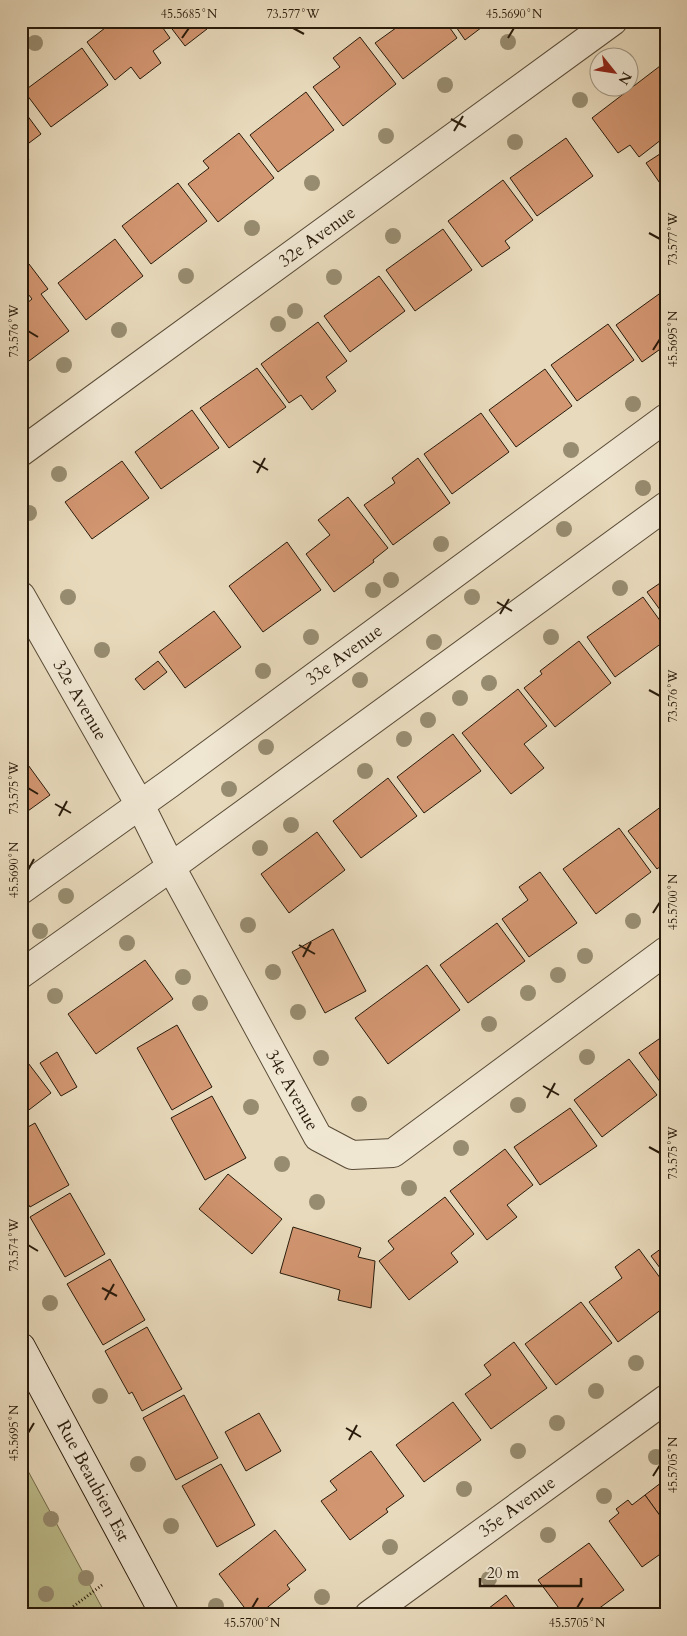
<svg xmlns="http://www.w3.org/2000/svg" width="687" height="1636" font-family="Cardo,serif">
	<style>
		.green { fill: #bdbd8c; stroke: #736c4c }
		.building { fill: #d29671; stroke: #291b0b }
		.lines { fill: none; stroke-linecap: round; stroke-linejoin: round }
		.street-casing { stroke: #594b37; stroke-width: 30 }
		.secondary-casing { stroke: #291b0b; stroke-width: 30 }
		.path { stroke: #291b0b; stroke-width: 3; stroke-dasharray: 1 2.5; stroke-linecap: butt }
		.street { stroke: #f0e7d3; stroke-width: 28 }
		.secondary { stroke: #f0e7d3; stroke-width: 28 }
		.tree { fill: #978c70 }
		.ticks { fill: none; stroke: #291b0b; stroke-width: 2 }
		.labels { text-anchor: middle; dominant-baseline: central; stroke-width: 5; stroke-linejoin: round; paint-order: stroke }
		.street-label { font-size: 18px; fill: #291b0b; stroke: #f0e7d3 }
		.neatline { fill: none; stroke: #291b0b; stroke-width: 2 }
		.ticks-label { font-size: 12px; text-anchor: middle; fill: #291b0b }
	</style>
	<rect width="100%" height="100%" fill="#e8dabc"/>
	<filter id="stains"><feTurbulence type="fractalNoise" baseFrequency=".004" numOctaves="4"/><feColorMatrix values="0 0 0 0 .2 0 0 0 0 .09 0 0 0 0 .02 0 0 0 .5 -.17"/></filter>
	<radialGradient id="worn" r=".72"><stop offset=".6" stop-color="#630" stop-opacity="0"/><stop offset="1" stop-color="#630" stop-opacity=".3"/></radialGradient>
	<!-- green -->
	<path class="green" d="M21 1458 106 1615H21Z"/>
	<!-- building -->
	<g class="building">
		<path d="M114 21H158L170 38 153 51 161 63 140 79 131 67 115 80 87 42Z"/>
		<path d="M166 21H205L202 23 207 29 185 46Z"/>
		<path d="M397 21H445L457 38 403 79 375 43 400 25Z"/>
		<path d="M452 21H490L465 40Z"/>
		<path d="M360 37 396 84 343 126 313 87 340 67 333 58Z"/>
		<path d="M82 48 108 85 51 127 24 91Z"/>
		<path d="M660 66 666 73V122L664 123 666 125V136L639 157 630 145 618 153 592 118Z"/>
		<path d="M306 92 334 130 278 172 250 135Z"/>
		<path d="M21 107 41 134 21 149Z"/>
		<path d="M239 133 274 178 218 222 188 184 209 168 203 161Z"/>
		<path d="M566 138 593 176 537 216 510 178Z"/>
		<path d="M21 150 29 160 21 166Z"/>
		<path d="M666 150V192L646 163Z"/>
		<path d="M503 180 533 220 505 241 510 248 482 267 448 221Z"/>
		<path d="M178 183 207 221 151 264 122 226Z"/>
		<path d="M443 229 472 270 415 311 386 270Z"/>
		<path d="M115 239 143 276 86 320 58 283Z"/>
		<path d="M29 264 48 289 41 294 69 331 21 367V308L32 299 21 285V269Z"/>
		<path d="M379 276 405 311 350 352 324 316Z"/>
		<path d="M666 289V345L642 362 616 325Z"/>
		<path d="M318 322 347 361 326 377 336 391 312 410 301 395 289 403 261 364Z"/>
		<path d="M608 324 634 360 577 401 551 365Z"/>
		<path d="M257 368 286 407 229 448 200 408Z"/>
		<path d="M545 369 572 406 516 447 489 410Z"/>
		<path d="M192 410 219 448 161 489 135 452Z"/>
		<path d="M481 413 509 452 452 494 424 454Z"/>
		<path d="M418 458 450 503 393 545 364 505 395 483 392 478Z"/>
		<path d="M122 461 149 498 92 539 65 502Z"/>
		<path d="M348 497 388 548 373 560 374 562 334 592 306 554 330 535 318 520Z"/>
		<path d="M287 542 321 590 263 632 229 586Z"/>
		<path d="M666 579V618L647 592Z"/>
		<path d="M643 597 666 629V640L615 677 587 637Z"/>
		<path d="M214 611 241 647 185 688 159 652Z"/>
		<path d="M579 641 611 683 555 727 524 688 542 674 540 671Z"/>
		<path d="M158 661 167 672 144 690 135 679Z"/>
		<path d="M518 689 547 726 524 744 544 768 511 794 462 733Z"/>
		<path d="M453 734 481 771 424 813 397 777Z"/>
		<path d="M23 758 50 795 21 816V760Z"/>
		<path d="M388 778 417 816 361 858 333 821Z"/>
		<path d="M666 803V862L657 869 628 831Z"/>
		<path d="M619 828 651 872 596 914 563 869Z"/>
		<path d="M317 832 345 870 289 913 261 874Z"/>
		<path d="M540 872 577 923 529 957 502 919 528 900 519 887Z"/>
		<path d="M497 923 525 961 468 1003 440 965Z"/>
		<path d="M333 929 366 991 325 1013 292 952Z"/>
		<path d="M145 960 173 999 96 1054 68 1014Z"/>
		<path d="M427 965 460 1010 388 1064 355 1018Z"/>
		<path d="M177 1025 212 1087 172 1110 137 1048Z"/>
		<path d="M666 1034V1090L639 1053Z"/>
		<path d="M57 1052 77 1087 61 1096 40 1063Z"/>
		<path d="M22 1055 51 1093 21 1116V1056Z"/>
		<path d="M629 1059 657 1095 602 1137 574 1100Z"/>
		<path d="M212 1096 246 1158 205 1180 171 1118Z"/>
		<path d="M570 1108 597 1146 540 1185 514 1147Z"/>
		<path d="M35 1123 69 1185 30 1207 21 1192V1131Z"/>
		<path d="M505 1149 533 1185 507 1205 517 1217 487 1240 450 1191Z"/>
		<path d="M228 1174 282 1219 252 1254 199 1209Z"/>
		<path d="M70 1193 105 1254 65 1277 30 1217Z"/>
		<path d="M445 1197 474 1234 451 1253 458 1262 409 1300 379 1261 394 1249 388 1241Z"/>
		<path d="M293 1227 361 1248 358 1257 375 1261 371 1308 338 1300 340 1290 280 1273Z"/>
		<path d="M666 1245V1276L651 1256Z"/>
		<path d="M639 1249 666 1286V1306L618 1342 589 1302 622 1278 615 1267Z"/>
		<path d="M110 1259 145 1320 103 1345 67 1284Z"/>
		<path d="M581 1302 612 1343 556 1385 525 1344Z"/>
		<path d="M147 1327 182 1389 142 1411 132 1392 129 1394 105 1351Z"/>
		<path d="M514 1342 547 1388 491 1429 465 1394 491 1375 484 1365Z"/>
		<path d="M184 1395 218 1458 176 1480 143 1418Z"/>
		<path d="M453 1402 481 1440 424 1482 396 1445Z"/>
		<path d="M259 1413 281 1451 246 1471 225 1432Z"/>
		<path d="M371 1451 404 1496 386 1509 388 1512 350 1540 321 1501 337 1490 330 1481Z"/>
		<path d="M221 1464 255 1525 217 1547 182 1486Z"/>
		<path d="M666 1479V1524L645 1495Z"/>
		<path d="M645 1495 666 1524V1550L642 1567 609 1521 619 1513 616 1509 628 1500 632 1505Z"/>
		<path d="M275 1530 306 1570 287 1585 290 1589 258 1615H250L219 1574Z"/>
		<path d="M589 1543 624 1590 590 1615H564L538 1580Z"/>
		<path d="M506 1595 520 1615H480Z"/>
	</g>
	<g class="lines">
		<defs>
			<g id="street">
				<path d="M21 452 613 21"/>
				<path d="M21 596 140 805 171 867 318 1137 352 1155 393 1153 666 951"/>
				<path d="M21 890 169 784 666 418"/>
				<path d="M21 974 171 867 666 506"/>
				<path d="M369 1615 666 1399"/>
			</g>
			<path id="secondary" d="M21 1347 165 1615"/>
		</defs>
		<!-- street casing -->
		<use href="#street" class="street-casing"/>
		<!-- secondary casing -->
		<use href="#secondary" class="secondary-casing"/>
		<!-- path -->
		<g class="path">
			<path d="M21 1442 23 1441"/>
			<path d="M62 1615 102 1585"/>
		</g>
		<!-- street -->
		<use href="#street" class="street"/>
		<!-- secondary -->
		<use href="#secondary" class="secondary"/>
	</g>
	<!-- trees -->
	<g class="tree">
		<circle cx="508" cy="42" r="8"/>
		<circle cx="35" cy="43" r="8"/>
		<circle cx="445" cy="85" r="8"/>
		<circle cx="580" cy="100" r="8"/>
		<circle cx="386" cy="136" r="8"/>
		<circle cx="515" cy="142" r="8"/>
		<circle cx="312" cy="183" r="8"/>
		<circle cx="252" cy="228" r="8"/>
		<circle cx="393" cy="236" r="8"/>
		<circle cx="186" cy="276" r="8"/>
		<circle cx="334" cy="277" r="8"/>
		<circle cx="295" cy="311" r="8"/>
		<circle cx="278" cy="324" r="8"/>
		<circle cx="119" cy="330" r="8"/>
		<circle cx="64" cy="365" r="8"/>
		<circle cx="633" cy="404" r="8"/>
		<circle cx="571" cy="450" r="8"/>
		<circle cx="59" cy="474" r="8"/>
		<circle cx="643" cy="488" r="8"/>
		<circle cx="29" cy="513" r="8"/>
		<circle cx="564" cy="529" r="8"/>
		<circle cx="441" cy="544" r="8"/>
		<circle cx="391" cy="580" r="8"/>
		<circle cx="620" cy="588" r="8"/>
		<circle cx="373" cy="590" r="8"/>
		<circle cx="68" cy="597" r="8"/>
		<circle cx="472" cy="597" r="8"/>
		<circle cx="311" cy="637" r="8"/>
		<circle cx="551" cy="637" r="8"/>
		<circle cx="434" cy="642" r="8"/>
		<circle cx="102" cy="650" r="8"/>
		<circle cx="263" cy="671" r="8"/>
		<circle cx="360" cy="680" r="8"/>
		<circle cx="489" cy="683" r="8"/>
		<circle cx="460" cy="698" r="8"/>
		<circle cx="428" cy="720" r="8"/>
		<circle cx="404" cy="739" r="8"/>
		<circle cx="266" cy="747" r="8"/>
		<circle cx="365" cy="771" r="8"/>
		<circle cx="229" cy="789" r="8"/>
		<circle cx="291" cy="825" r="8"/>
		<circle cx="260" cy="848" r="8"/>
		<circle cx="66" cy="896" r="8"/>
		<circle cx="633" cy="921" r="8"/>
		<circle cx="248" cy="925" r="8"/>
		<circle cx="40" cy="931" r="8"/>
		<circle cx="127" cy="943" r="8"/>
		<circle cx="585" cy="956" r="8"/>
		<circle cx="273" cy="972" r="8"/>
		<circle cx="558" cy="975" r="8"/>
		<circle cx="183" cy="977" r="8"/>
		<circle cx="528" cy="993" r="8"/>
		<circle cx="55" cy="996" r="8"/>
		<circle cx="200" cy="1003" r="8"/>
		<circle cx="298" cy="1012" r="8"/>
		<circle cx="489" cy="1024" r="8"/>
		<circle cx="587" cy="1057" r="8"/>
		<circle cx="321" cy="1058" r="8"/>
		<circle cx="359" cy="1104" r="8"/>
		<circle cx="518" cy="1105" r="8"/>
		<circle cx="251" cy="1107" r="8"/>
		<circle cx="461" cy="1148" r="8"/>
		<circle cx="282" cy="1164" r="8"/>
		<circle cx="409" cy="1188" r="8"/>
		<circle cx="317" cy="1202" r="8"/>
		<circle cx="50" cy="1303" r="8"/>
		<circle cx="636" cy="1363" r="8"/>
		<circle cx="596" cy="1391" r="8"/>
		<circle cx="100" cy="1396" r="8"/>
		<circle cx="557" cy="1423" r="8"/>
		<circle cx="518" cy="1451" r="8"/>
		<circle cx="656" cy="1457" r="8"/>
		<circle cx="138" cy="1464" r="8"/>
		<circle cx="464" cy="1489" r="8"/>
		<circle cx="604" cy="1496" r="8"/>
		<circle cx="51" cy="1519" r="8"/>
		<circle cx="171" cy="1526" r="8"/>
		<circle cx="548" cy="1535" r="8"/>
		<circle cx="390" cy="1547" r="8"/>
		<circle cx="86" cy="1578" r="8"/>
		<circle cx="489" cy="1579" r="8"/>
		<circle cx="46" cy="1594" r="8"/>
		<circle cx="322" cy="1597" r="8"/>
		<circle cx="216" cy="1606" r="8"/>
	</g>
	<!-- ticks -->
	<path class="ticks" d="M293 28 304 34M182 38 189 28M508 38 514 28M451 119 466 127M454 131 463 116M649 233 660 239M28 331 38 337M653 350 660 339M253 461 268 470M257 473 265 458M497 602 512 611M500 614 509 599M649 690 660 696M28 788 38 794M55 804 71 813M59 816 67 801M28 870 34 859M653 913 660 902M299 945 315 954M303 957 311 942M543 1086 559 1095M547 1098 555 1083M649 1147 660 1153M28 1245 38 1251M102 1288 117 1296M105 1300 114 1284M346 1428 361 1437M28 1433 34 1423M349 1440 357 1425M653 1476 660 1465M252 1608 258 1598M577 1608 583 1598"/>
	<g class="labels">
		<!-- street labels -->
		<g class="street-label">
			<text transform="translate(317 237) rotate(-36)">32e Avenue</text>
			<text transform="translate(344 655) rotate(-36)">33e Avenue</text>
			<text transform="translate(80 700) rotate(60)">32e Avenue</text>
			<text transform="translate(292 1090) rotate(61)">34e Avenue</text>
			<text transform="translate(93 1481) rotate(62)">Rue Beaubien Est</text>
			<text transform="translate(517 1507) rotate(-36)">35e Avenue</text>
		</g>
	</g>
	<!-- margin -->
	<rect width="687" height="1636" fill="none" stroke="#e8dabc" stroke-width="55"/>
	<!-- north arrow -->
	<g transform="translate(614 72) rotate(120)"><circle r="24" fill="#f0e7d3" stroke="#a09583"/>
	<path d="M0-4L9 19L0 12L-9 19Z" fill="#8f2418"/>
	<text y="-8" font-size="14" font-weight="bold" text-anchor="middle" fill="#291b0b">N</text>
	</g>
	<!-- scale -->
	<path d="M480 1578v8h101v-8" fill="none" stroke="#291b0b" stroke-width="2.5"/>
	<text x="487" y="1578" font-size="15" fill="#291b0b" stroke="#f0e7d3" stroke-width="4" paint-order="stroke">20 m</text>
	<rect x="28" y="28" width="632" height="1580" class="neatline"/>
	<g class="ticks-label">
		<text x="189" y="18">45.5685°N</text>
		<text x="293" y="18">73.577°W</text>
		<text x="514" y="18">45.5690°N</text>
		<text transform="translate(673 239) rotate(-90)" y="4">73.577°W</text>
		<text transform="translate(14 331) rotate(-90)" y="4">73.576°W</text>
		<text transform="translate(673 339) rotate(-90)" y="4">45.5695°N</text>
		<text transform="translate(673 696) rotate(-90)" y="4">73.576°W</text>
		<text transform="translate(14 788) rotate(-90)" y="4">73.575°W</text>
		<text transform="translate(14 870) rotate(-90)" y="4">45.5690°N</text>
		<text transform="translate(673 902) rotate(-90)" y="4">45.5700°N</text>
		<text transform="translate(673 1153) rotate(-90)" y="4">73.575°W</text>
		<text transform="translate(14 1245) rotate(-90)" y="4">73.574°W</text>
		<text transform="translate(14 1433) rotate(-90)" y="4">45.5695°N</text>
		<text transform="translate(673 1465) rotate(-90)" y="4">45.5705°N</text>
		<text x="252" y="1627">45.5700°N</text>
		<text x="577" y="1627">45.5705°N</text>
	</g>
	<rect width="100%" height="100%" filter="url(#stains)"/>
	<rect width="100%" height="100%" fill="url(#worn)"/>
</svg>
